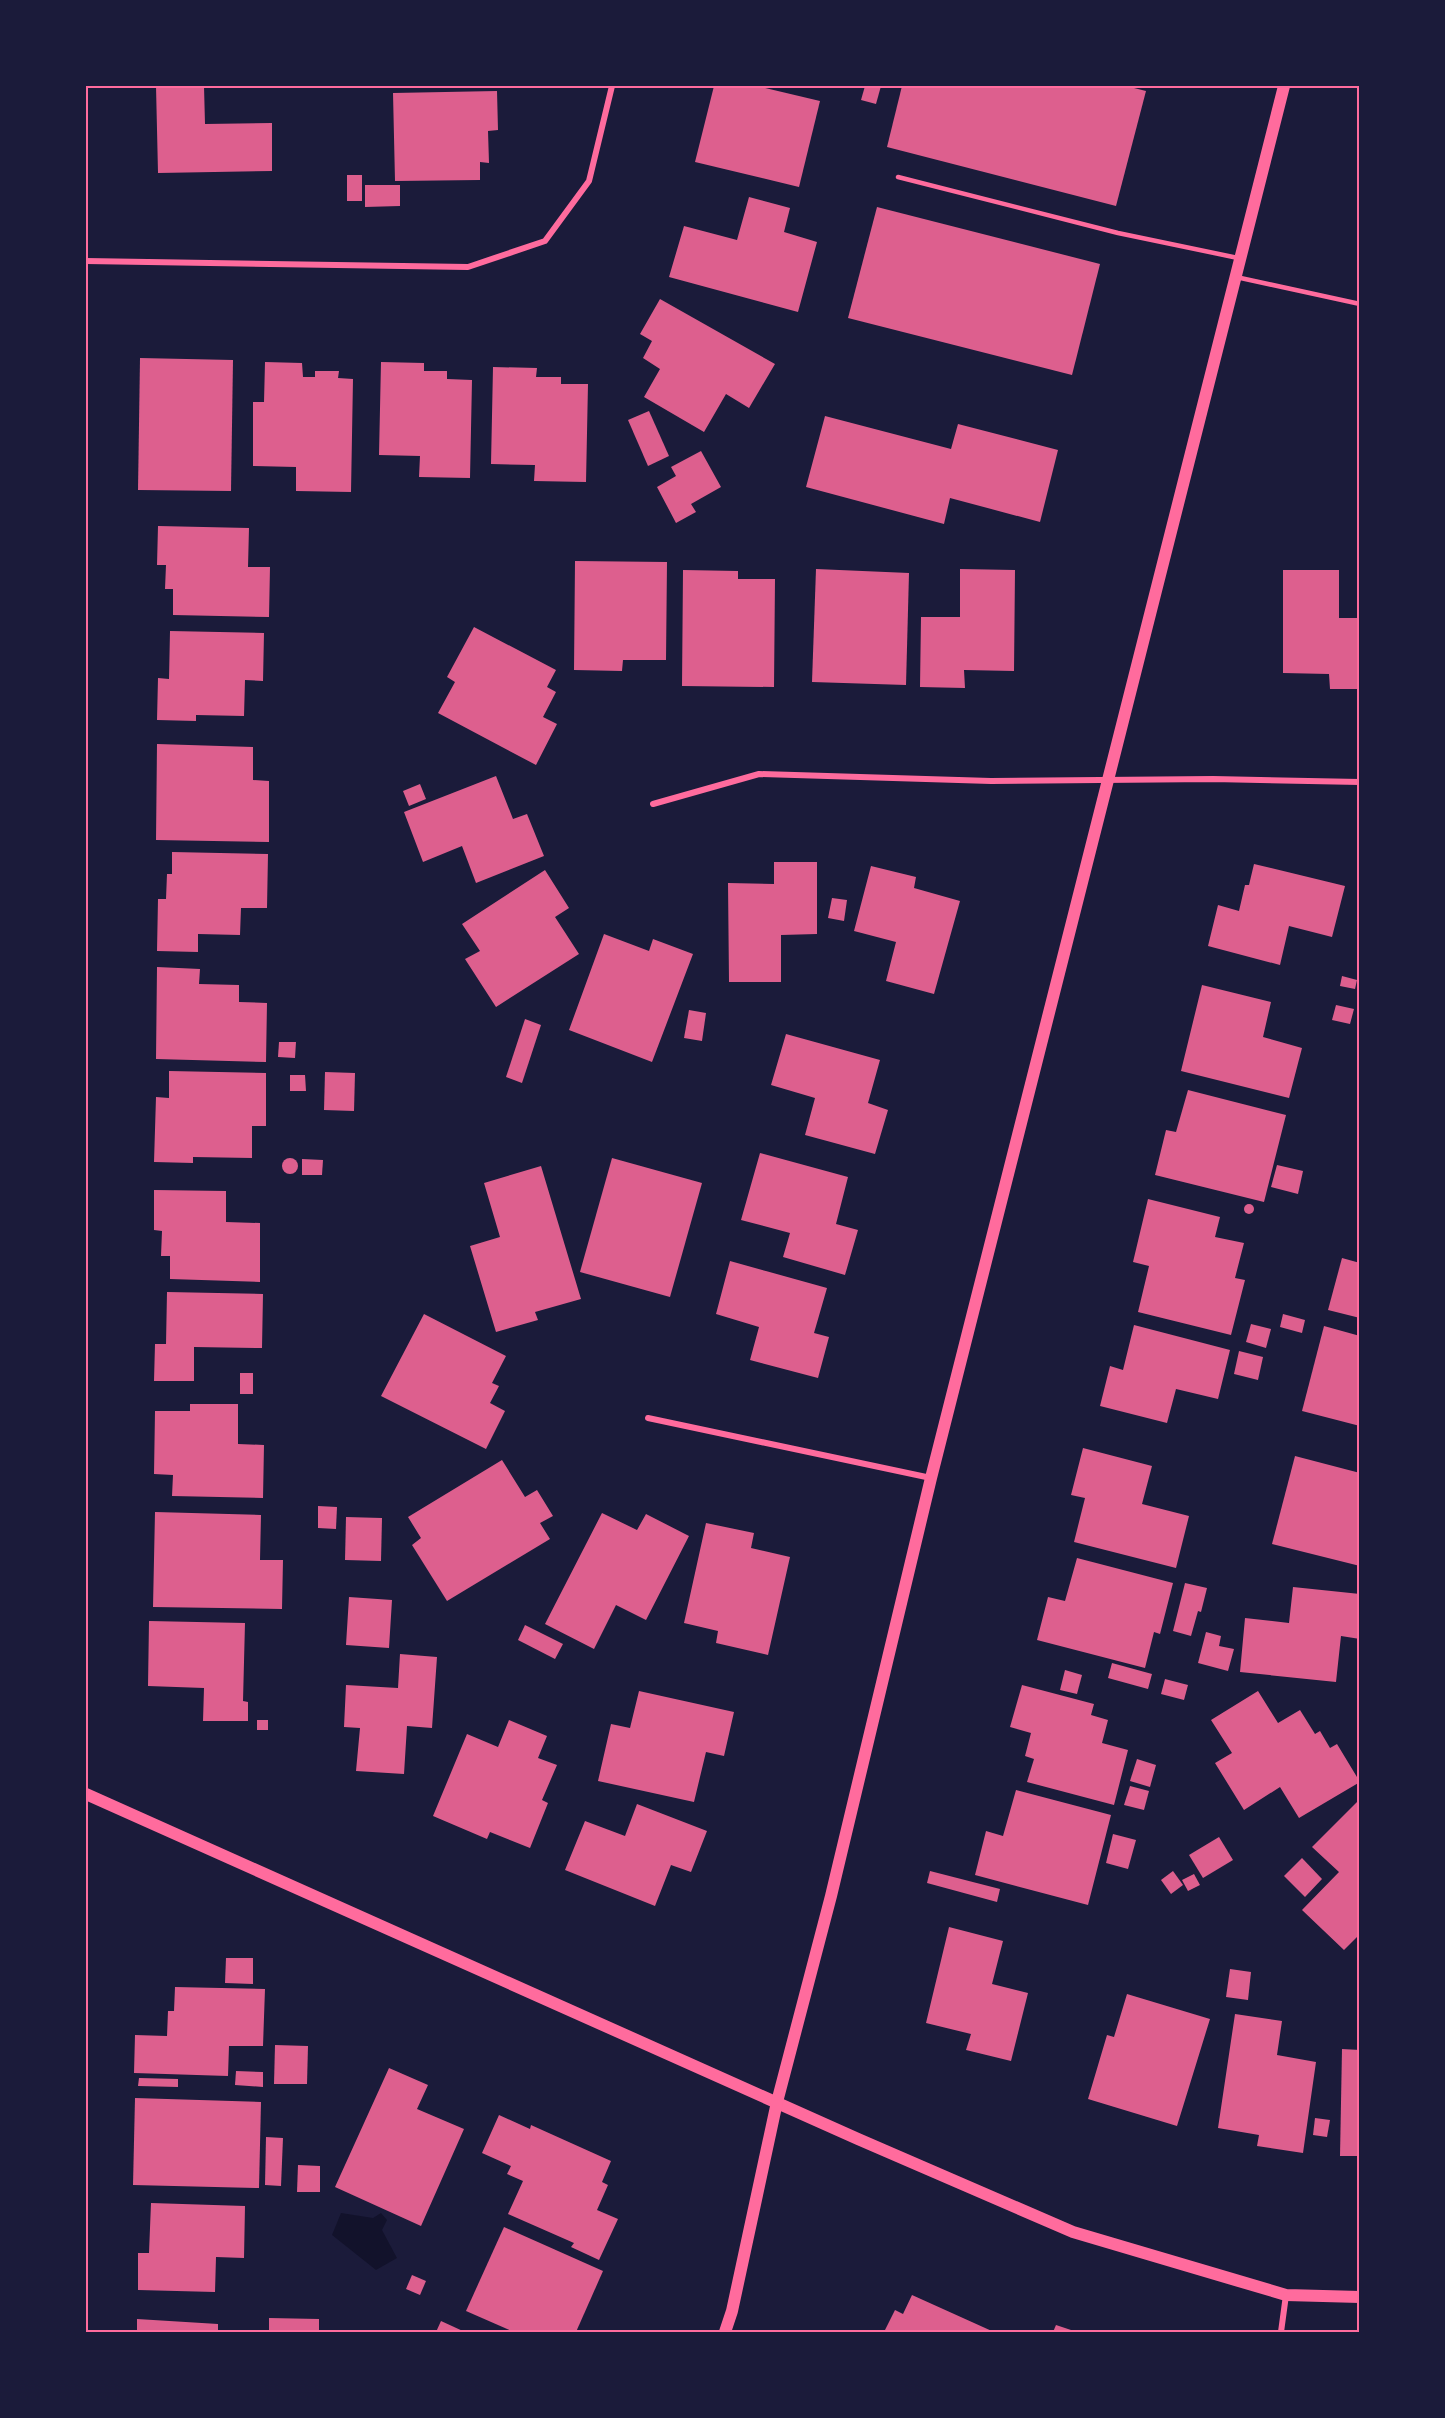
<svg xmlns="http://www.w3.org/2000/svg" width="1445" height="2418" font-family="Poppins,sans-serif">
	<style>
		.water { fill: #12122b }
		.building { fill: #dd5f8e }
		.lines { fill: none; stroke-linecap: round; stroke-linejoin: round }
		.service { stroke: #ff6b9d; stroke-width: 4.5 }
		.minor { stroke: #ff6b9d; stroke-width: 6 }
		.secondary { stroke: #ff6b9d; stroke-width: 12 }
		.neatline { fill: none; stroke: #ff6b9d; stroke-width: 2 }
	</style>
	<rect width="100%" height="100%" fill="#1b1b3a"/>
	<!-- water -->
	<path class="water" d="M341 2213 373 2218 381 2213 387 2220 382 2230 397 2258 376 2270 332 2235Z"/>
	<!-- building -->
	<g class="building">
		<path d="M156 86H204L205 124 272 123V171L158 173Z"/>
		<path d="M714 86H757L820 101 799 187 695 162Z"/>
		<path d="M865 86H881L876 104 861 100Z"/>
		<path d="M902 86H1126L1146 91 1116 206 887 147Z"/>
		<path d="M497 91 498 130 488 131 489 163 480 162V180L395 181 393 93Z"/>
		<rect x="347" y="175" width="15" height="26"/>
		<path d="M365 185H400V206L365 207Z"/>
		<path d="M749 197 790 208 784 232 817 242 798 312 669 277 684 226 737 240Z"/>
		<path d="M877 207 1100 264 1072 375 848 318Z"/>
		<path d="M660 299 775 364 749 408 726 394 704 432 644 397 660 369 643 358 652 341 640 334Z"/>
		<path d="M140 358 233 360 231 491 138 490Z"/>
		<path d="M265 362 302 363 303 377H315V371H339L338 378 353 379 351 492 296 491V467L253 466V402H264Z"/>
		<path d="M381 362 424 363V371H447V379L472 380 470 478 419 477 420 456 379 455Z"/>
		<path d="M493 367 537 368 536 377H561V384H588L586 482 534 481 535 465 491 464Z"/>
		<path d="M649 411 669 456 648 466 628 420Z"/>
		<path d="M825 416 951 449 958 424 1058 450 1040 522 950 498 944 524 806 487Z"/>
		<path d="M701 451 721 487 691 504 696 512 676 523 657 487 676 476 671 467Z"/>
		<path d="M158 526 249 528 248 567H270L269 617 173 615V589H165L166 565H157Z"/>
		<path d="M575 561 667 562 666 660H623L622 671 574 670Z"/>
		<path d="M816 569 909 573 906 685 812 682Z"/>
		<path d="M960 569 1015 570 1014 671 964 670 965 688 920 687 921 617H960Z"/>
		<path d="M683 570 738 571V579H775L774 687 682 686Z"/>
		<path d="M1283 570H1339V618H1360V689H1330L1329 674 1283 673Z"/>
		<path d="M474 627 556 670 547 687 556 692 543 717 557 724 536 765 438 713 455 682 447 677Z"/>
		<path d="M170 631 264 633 263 681 245 680 244 716 196 715V721L157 720 158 678 169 679Z"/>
		<path d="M157 744 253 747V780L269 781V842L156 840Z"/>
		<path d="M496 776 513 819 527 814 544 856 476 883 462 846 423 862 404 812Z"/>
		<path d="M420 784 426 799 409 806 403 791Z"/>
		<path d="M172 852 268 854 267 908H241L240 935 198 934V952L157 951 158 899H166L167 874H172Z"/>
		<path d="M774 862H817V934L781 935V982H729L728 883 774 884Z"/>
		<path d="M1254 864 1345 886 1332 937 1289 926 1280 965 1208 946 1218 905 1239 911 1245 885H1249Z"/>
		<path d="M871 866 916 877 914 888 960 901 934 994 886 981 896 942 854 931Z"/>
		<path d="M545 870 569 908 555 917 579 954 496 1007 465 959 480 951 462 924Z"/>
		<path d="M832 898 847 900 844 921 828 918Z"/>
		<path d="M604 934 649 951 653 939 693 954 652 1062 569 1030Z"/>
		<path d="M157 967 200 969 199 984 239 985V1002L267 1003 266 1062 156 1059Z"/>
		<path d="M1342 976 1357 980 1355 989 1340 986Z"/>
		<path d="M1202 985 1271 1002 1263 1037 1302 1048 1289 1098 1181 1071Z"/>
		<path d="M1336 1005 1354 1009 1350 1024 1332 1020Z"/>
		<path d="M689 1010 706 1013 702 1041 684 1038Z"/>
		<path d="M525 1019 541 1025 522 1083 506 1077Z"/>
		<path d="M786 1034 880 1060 868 1103 888 1110 875 1154 805 1135 815 1098 771 1085Z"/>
		<path d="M279 1042H296L295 1058 278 1057Z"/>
		<path d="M169 1071 266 1073V1126H252V1158L193 1157V1163L154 1162 156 1097 169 1098Z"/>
		<path d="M325 1072 355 1073 354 1111 324 1110Z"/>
		<path d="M290 1075H305L306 1091H290Z"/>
		<path d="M1188 1090 1286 1115 1264 1202 1155 1175 1166 1130 1176 1132Z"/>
		<path d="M760 1153 848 1177 836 1224 858 1230 845 1275 783 1257 790 1233 741 1220Z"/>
		<path d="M612 1158 702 1183 670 1297 580 1272Z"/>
		<circle cx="290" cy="1166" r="8"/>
		<path d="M302 1159 323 1160 322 1175H302Z"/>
		<path d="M1277 1165 1303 1171 1298 1194 1271 1187Z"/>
		<path d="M541 1166 581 1299 535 1312 538 1320 496 1332 470 1246 500 1237 484 1183Z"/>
		<path d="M154 1190 226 1191V1222L260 1223V1282L170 1279V1256H161L162 1231 154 1230Z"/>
		<path d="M1148 1199 1220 1217 1215 1237 1244 1243 1235 1278 1245 1280 1231 1335 1138 1312 1149 1266 1133 1262Z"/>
		<circle cx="1249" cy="1209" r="5"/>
		<path d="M1342 1258 1360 1263V1318L1328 1310Z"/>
		<path d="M730 1261 827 1288 814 1333 829 1337 818 1378 750 1360 759 1327 716 1314Z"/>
		<path d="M167 1292 263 1294 262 1348 194 1347V1381H154L155 1344H166Z"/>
		<path d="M424 1314 506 1356 492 1383 499 1386 490 1403 505 1411 486 1449 381 1396Z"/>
		<path d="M1283 1314 1305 1320 1302 1333 1280 1327Z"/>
		<path d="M1251 1324 1271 1329 1266 1348 1246 1342Z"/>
		<path d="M1134 1325 1230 1350 1218 1399 1176 1389 1167 1423 1100 1406 1110 1366 1123 1370Z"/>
		<path d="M1324 1326 1360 1336V1426L1302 1411Z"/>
		<path d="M1239 1351 1263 1357 1258 1380 1234 1374Z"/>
		<rect x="240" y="1373" width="13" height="21"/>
		<path d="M190 1404H238V1444L264 1445 263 1498 172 1496 173 1475 154 1474 155 1411H190Z"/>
		<path d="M1083 1448 1152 1466 1142 1504 1189 1516 1176 1568 1074 1542 1085 1498 1071 1495Z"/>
		<path d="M1295 1456 1360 1473V1566L1272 1544Z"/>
		<path d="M502 1460 525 1497 537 1490 553 1516 540 1523 550 1539 447 1601 412 1545 421 1538 408 1517Z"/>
		<path d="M318 1506 337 1507 336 1529 318 1528Z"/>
		<path d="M155 1512 261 1515 260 1560H283L282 1609 153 1607Z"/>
		<path d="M602 1513 637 1530 646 1514 689 1536 646 1620 616 1605 594 1649 545 1624Z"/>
		<path d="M346 1517 382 1518 381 1561 345 1560Z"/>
		<path d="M706 1523 754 1533 751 1548 790 1557 768 1655 716 1643 718 1631 684 1623Z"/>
		<path d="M1077 1558 1173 1583 1160 1634 1154 1632 1145 1668 1037 1640 1048 1597 1065 1601Z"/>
		<path d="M1185 1583 1207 1588 1201 1612 1198 1611 1191 1636 1173 1631Z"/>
		<path d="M1293 1587 1360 1594V1639L1341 1636 1336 1682 1240 1672 1245 1618 1289 1623Z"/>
		<path d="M349 1597 392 1600 389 1648 346 1645Z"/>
		<path d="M149 1621 245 1623 243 1701 248 1702V1721H203L204 1688 148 1686Z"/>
		<path d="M525 1625 563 1644 555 1659 518 1640Z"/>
		<path d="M1206 1632 1221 1636 1219 1646 1234 1649 1228 1671 1198 1663Z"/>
		<path d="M400 1654 437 1657 432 1728 407 1726 404 1774 356 1771 360 1728 344 1727 346 1685 398 1688Z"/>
		<path d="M1112 1663 1152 1674 1148 1689 1108 1678Z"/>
		<path d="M1065 1670 1082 1675 1077 1694 1060 1690Z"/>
		<path d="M1165 1679 1188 1685 1184 1700 1161 1694Z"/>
		<path d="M1022 1685 1094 1704 1091 1715 1108 1720 1102 1743 1128 1750 1114 1805 1027 1782 1034 1759 1025 1756 1031 1733 1010 1727Z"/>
		<path d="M639 1691 734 1712 724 1756 706 1752 694 1802 598 1781 611 1724 630 1728Z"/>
		<path d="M1258 1691 1278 1723 1300 1710 1315 1734 1320 1731 1330 1748 1337 1744 1360 1782 1299 1818 1280 1787 1244 1810 1215 1763 1232 1753 1211 1720Z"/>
		<rect x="257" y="1720" width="11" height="10"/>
		<path d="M509 1720 547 1736 538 1758 557 1765 542 1800 548 1803 530 1848 490 1832 487 1839 433 1816 467 1734 498 1747Z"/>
		<path d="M1137 1759 1156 1765 1150 1787 1130 1781Z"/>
		<path d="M1130 1786 1149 1791 1144 1810 1124 1805Z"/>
		<path d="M1016 1790 1111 1815 1088 1905 975 1875 986 1831 1003 1836Z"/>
		<path d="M1360 1799V1934L1344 1950 1302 1910 1339 1872 1312 1847Z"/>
		<path d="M637 1804 707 1831 691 1872 671 1865 655 1906 565 1870 585 1821 625 1836Z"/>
		<path d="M1113 1834 1136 1840 1128 1869 1106 1863Z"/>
		<path d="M1219 1837 1233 1860 1203 1878 1189 1855Z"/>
		<path d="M1302 1858 1322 1879 1305 1897 1284 1876Z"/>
		<path d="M930 1871 1000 1889 997 1902 927 1883Z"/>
		<path d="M1173 1871 1183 1885 1171 1894 1161 1880Z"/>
		<path d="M1194 1874 1200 1885 1188 1891 1182 1880Z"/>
		<path d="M949 1927 1003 1941 992 1984 1028 1993 1011 2061 966 2050 971 2034 926 2023Z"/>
		<path d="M226 1958H253V1984L225 1983Z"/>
		<path d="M1230 1969 1251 1972 1248 2000 1226 1997Z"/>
		<path d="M175 1987 265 1989 263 2046H229L228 2076 134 2073 135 2035 167 2036 168 2011H174Z"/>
		<path d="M1127 1994 1210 2019 1177 2126 1088 2099 1107 2035 1114 2037Z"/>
		<path d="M1235 2014 1282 2021 1277 2055 1316 2062 1303 2153 1257 2146 1259 2135 1218 2128Z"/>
		<path d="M275 2045 308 2046 307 2084H274Z"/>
		<path d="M1342 2049 1360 2050V2156H1340Z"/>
		<path d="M389 2068 428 2085 417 2109 464 2129 421 2226 335 2187Z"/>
		<path d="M236 2071 263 2072V2087L235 2085Z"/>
		<path d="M139 2078 178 2079V2087L138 2086Z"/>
		<path d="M135 2098 261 2102 259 2188 133 2185Z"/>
		<path d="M499 2115 530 2129 531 2125 611 2161 602 2182 608 2185 597 2210 618 2219 599 2260 571 2247 574 2243 508 2214 523 2181 507 2174 511 2166 482 2153Z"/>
		<path d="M1315 2118 1330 2120 1327 2137 1313 2135Z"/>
		<path d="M266 2137 283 2138 281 2186 265 2185Z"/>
		<path d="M298 2165 320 2166V2192H297Z"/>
		<path d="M151 2203 245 2206 244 2258 216 2257 215 2292 138 2290V2253H149Z"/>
		<path d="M504 2227 603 2271 576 2332H514L466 2311Z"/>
		<path d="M412 2275 426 2281 420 2295 406 2289Z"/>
		<path d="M912 2295 994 2332H884L895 2310 903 2314Z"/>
		<path d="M269 2318 319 2319V2332H269Z"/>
		<path d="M137 2319 218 2324V2332H137Z"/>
		<path d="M441 2321 465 2332H436Z"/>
		<path d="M1056 2325 1077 2332H1053Z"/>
	</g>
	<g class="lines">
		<!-- service -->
		<g class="service">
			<path d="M898 177 1118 233 1238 258"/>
			<path d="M1236 277 1360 304"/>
		</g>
		<!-- minor -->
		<g class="minor">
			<path d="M86 261 468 267 545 241 589 181 612 86"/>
			<path d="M653 804 759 774 991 781 1213 779 1360 782"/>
			<path d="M648 1418 931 1478"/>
			<path d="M1281 2332 1286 2295"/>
		</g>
		<!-- secondary -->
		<g class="secondary">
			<path d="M86 1794 858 2139 1073 2232 1286 2295 1360 2297"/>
			<path d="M725 2332 732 2311 777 2102 831 1896 931 1478 1284 86"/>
		</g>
	</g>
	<!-- border -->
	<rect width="1445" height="2418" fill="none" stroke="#1b1b3a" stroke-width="174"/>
	<rect x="87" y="87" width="1271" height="2244" class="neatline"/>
</svg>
